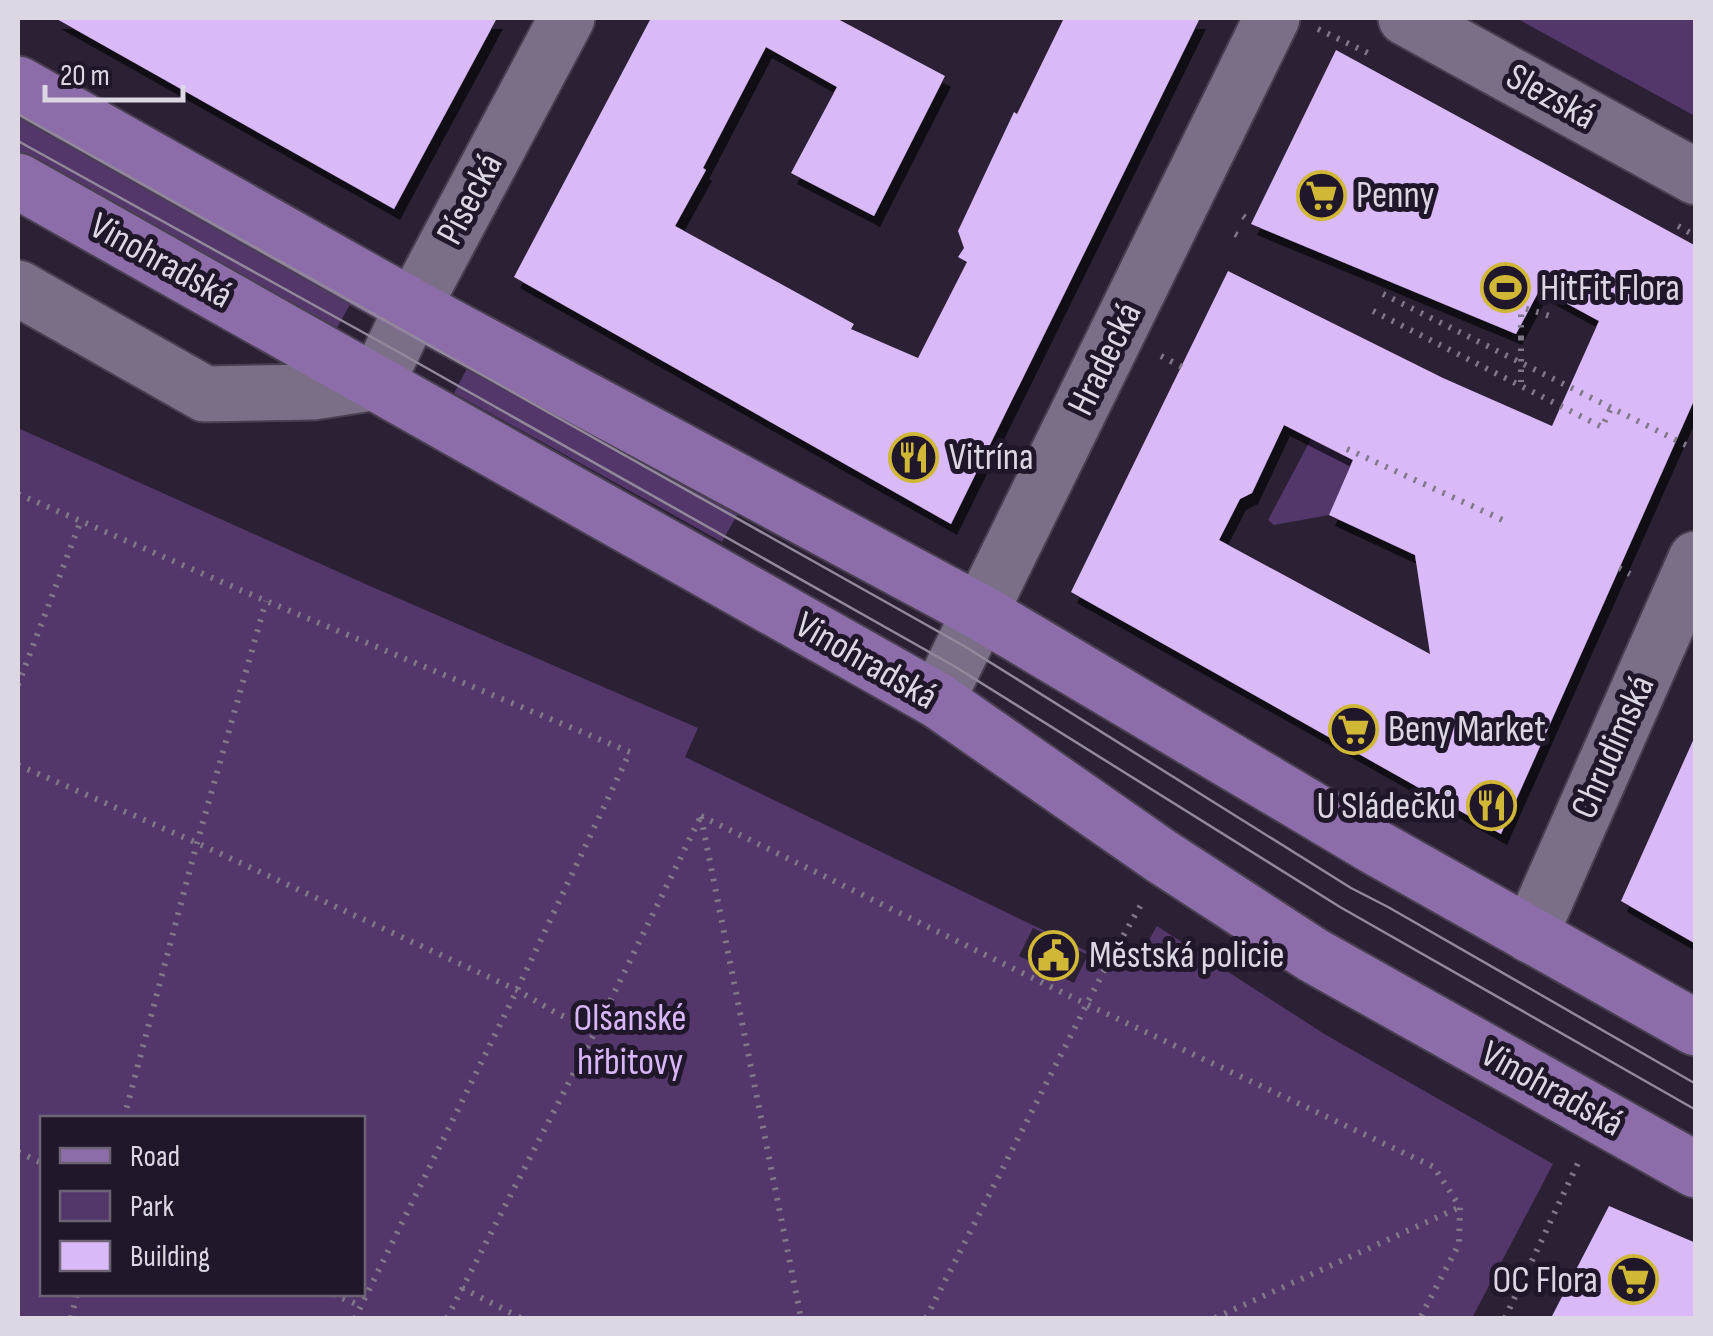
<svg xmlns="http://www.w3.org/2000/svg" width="1713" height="1336" font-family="'Sofia Sans Condensed',sans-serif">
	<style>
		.green { fill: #53376b; fill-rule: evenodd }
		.building { fill: #d9b9f7; fill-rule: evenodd; filter: url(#shadow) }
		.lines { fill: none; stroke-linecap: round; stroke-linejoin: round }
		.minor-casing { stroke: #483f50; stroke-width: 59 }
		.major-casing { stroke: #483f50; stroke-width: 59 }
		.path { stroke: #807788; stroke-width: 6; stroke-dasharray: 2.5 8; stroke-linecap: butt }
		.minor { stroke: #7b6f87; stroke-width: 55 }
		.major { stroke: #8d6da9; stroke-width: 55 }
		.tram { stroke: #918999; stroke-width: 2.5 }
		.path-bridge { stroke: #807788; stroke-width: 6; stroke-dasharray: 2.5 8; stroke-linecap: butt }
		.labels { text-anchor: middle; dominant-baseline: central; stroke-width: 10; stroke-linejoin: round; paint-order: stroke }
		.street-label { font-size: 38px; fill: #ddd7e4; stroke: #21172a }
		.poi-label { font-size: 38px; fill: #ddd7e4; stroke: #21172a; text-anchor: start }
		.park-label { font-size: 38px; fill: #d8b6f8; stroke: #21172a }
	</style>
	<defs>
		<filter id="shadow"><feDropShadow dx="6" dy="11" stdDeviation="0" flood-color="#0009"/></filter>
	</defs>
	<rect width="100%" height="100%" fill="#2b2034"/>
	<!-- green -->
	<g class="green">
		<path d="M1516 18H1695V116Z"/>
		<path d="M18 101 356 294 335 331 18 151Z"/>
		<path d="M472 359 741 508 722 542 454 393Z"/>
		<path d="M18 428 363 583 698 728 685 757 1130 972 1157 926 1326 1035 1553 1164 1472 1318H18ZM1033 928 1088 955 1074 983 1019 956ZM362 1118V1294H42V1118Z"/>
		<path d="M1311 439 1353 460 1329 515 1274 525 1268 520Z"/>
	</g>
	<!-- building -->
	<g class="building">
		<path d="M55 18H497L394 209Z"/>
		<path d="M651 18H836L945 76 874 216 791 173 837 87 766 47 703 168 706 170 675 226 854 324 851 329 918 358 967 262 958 257 964 248 958 231 1014 112 1017 114 1064 18H1200L951 524 514 277Z"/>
		<path d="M1336 50 1696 246V396L1501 834 1071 592 1228 271 1443 378 1552 426 1599 321 1540 289 1516 334 1251 224ZM1284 425 1353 460 1329 515 1415 555 1430 654 1219 540 1240 499 1252 493Z"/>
		<path d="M1696 734V944L1621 901Z"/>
		<path d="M1609 1206 1696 1243V1318H1551Z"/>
	</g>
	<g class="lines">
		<defs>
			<g id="minor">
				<path d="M1406 18 1696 177"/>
				<path d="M18 288 205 394 313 392 377 382 413 307 567 18"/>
				<path d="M937 700 1272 18"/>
				<path d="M1530 935 1696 559"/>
			</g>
			<g id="major">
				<path d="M18 84 413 307 980 612 1375 847 1696 1028"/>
				<path d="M18 181 937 700 1161 856 1313 955 1696 1170"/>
			</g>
		</defs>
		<!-- minor casing -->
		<use href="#minor" class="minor-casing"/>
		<!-- major casing -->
		<use href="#major" class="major-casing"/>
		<!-- path -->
		<g class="path">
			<path d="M1318 29 1370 54"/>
			<path d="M1243 216 1251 222"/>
			<path d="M1678 226 1696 236"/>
			<path d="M1235 234 1243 238"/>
			<path d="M1383 294 1686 445"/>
			<path d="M1486 296 1550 316"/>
			<path d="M1373 311 1602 427 1611 408"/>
			<path d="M1521 338V309"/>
			<path d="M1161 356 1182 367"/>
			<path d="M1347 449 1505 521"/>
			<path d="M18 494 266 601 630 752 517 990 355 1318"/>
			<path d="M1619 568 1630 574"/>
			<path d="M18 685 80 523"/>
			<path d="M18 765 197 843 517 990 558 1014 596 1030"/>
			<path d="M701 816 1088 1005 1434 1167 1460 1207 1459 1244 1420 1318"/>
			<path d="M701 817 801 1318"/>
			<path d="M124 1118 197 843 266 601"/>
			<path d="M18 1152 42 1163"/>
			<path d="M462 1288 521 1318"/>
			<path d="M333 1294 361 1306"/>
			<path d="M71 1318 77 1294"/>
			<path d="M447 1318 596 1030 701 816"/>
			<path d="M926 1318 1109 961 1142 903"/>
			<path d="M1215 1318 1460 1207"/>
			<path d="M1505 1318 1579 1161"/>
		</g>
		<!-- minor -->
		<use href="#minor" class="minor"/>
		<!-- major -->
		<use href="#major" class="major"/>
		<!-- tram -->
		<g class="tram">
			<path d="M18 114 964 646 1351 888 1388 907 1696 1084"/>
			<path d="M18 141 393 349 954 666 1340 907 1696 1110"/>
		</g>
		<!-- path-bridge -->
		<path class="path-bridge" d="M1521 338V382"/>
	</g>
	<!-- icons -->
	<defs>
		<symbol id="supermarket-ring" viewBox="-11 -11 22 22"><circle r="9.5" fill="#21172a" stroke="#d0b736" stroke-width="1.5"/><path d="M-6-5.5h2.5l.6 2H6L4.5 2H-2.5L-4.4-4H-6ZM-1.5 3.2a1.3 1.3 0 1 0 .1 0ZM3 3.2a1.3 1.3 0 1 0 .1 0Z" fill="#d0b736"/></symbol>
		<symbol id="stadium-ring" viewBox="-11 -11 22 22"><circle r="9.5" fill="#21172a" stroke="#d0b736" stroke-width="1.5"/><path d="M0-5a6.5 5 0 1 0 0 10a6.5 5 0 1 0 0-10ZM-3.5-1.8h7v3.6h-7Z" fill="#d0b736"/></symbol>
		<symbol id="restaurant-ring" viewBox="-11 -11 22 22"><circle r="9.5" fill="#21172a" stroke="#d0b736" stroke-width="1.5"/><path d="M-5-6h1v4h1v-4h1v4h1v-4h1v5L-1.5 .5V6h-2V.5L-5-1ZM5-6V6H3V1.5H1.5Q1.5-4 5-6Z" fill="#d0b736"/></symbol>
		<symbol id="civic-ring" viewBox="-11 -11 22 22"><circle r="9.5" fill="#21172a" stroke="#d0b736" stroke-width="1.5"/><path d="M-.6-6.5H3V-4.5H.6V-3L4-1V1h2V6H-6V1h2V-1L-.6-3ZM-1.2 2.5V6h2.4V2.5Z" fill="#d0b736"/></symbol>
	</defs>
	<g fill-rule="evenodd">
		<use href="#supermarket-ring" x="1294" y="168" width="55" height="55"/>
		<use href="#stadium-ring" x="1478" y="260" width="55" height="55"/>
		<use href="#restaurant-ring" x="886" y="430" width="55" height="55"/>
		<use href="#supermarket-ring" x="1326" y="702" width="55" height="55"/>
		<use href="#restaurant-ring" x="1464" y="778" width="55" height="55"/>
		<use href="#civic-ring" x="1026" y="928" width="55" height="55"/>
		<use href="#supermarket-ring" x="1606" y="1252" width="55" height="55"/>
	</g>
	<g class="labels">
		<!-- street labels -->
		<g class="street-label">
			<text transform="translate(1551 97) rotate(29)">Slezská</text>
			<text transform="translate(470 199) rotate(-62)">Písecká</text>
			<text transform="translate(161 261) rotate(29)">Vinohradská</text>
			<text transform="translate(1105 359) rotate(-64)">Hradecká</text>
			<text transform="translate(866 661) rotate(30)">Vinohradská</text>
			<text transform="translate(1613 747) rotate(-66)">Chrudimská</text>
			<text transform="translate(1552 1089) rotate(29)">Vinohradská</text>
		</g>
		<!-- poi labels -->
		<g class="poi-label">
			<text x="1356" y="195">Penny</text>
			<text x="1540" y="288">HitFit Flora</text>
			<text x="949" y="457">Vitrína</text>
			<text x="1388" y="729">Beny Market</text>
			<text x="1456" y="806" text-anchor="end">U Sládečků</text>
			<text x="1089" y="955">Městská policie</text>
			<text x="1598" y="1280" text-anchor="end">OC Flora</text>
		</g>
		<!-- park labels -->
		<g class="park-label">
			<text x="630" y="1018">Olšanské<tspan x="630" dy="44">hřbitovy</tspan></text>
		</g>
	</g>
	<!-- border -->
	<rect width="1713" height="1336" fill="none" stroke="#ddd7e4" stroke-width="40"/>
	<!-- legend -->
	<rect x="40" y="1116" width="325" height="180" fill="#21172a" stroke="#6c6474" stroke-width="2.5"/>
	<rect x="60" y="1148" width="50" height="15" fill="#8d6da9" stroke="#6c6474" stroke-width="2.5"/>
	<text x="130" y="1166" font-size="30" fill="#ddd7e4">Road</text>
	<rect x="60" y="1191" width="50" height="30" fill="#53376b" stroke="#6c6474" stroke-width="2.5"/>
	<text x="130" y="1216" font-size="30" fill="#ddd7e4">Park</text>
	<rect x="60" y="1241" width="50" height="30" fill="#d9b9f7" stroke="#6c6474" stroke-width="2.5"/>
	<text x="130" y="1266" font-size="30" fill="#ddd7e4">Building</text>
	<!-- scale -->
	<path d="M45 85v15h138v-15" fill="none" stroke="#ddd7e4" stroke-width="5"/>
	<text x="60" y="85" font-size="30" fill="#ddd7e4" stroke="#21172a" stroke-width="8" paint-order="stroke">20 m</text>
</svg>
